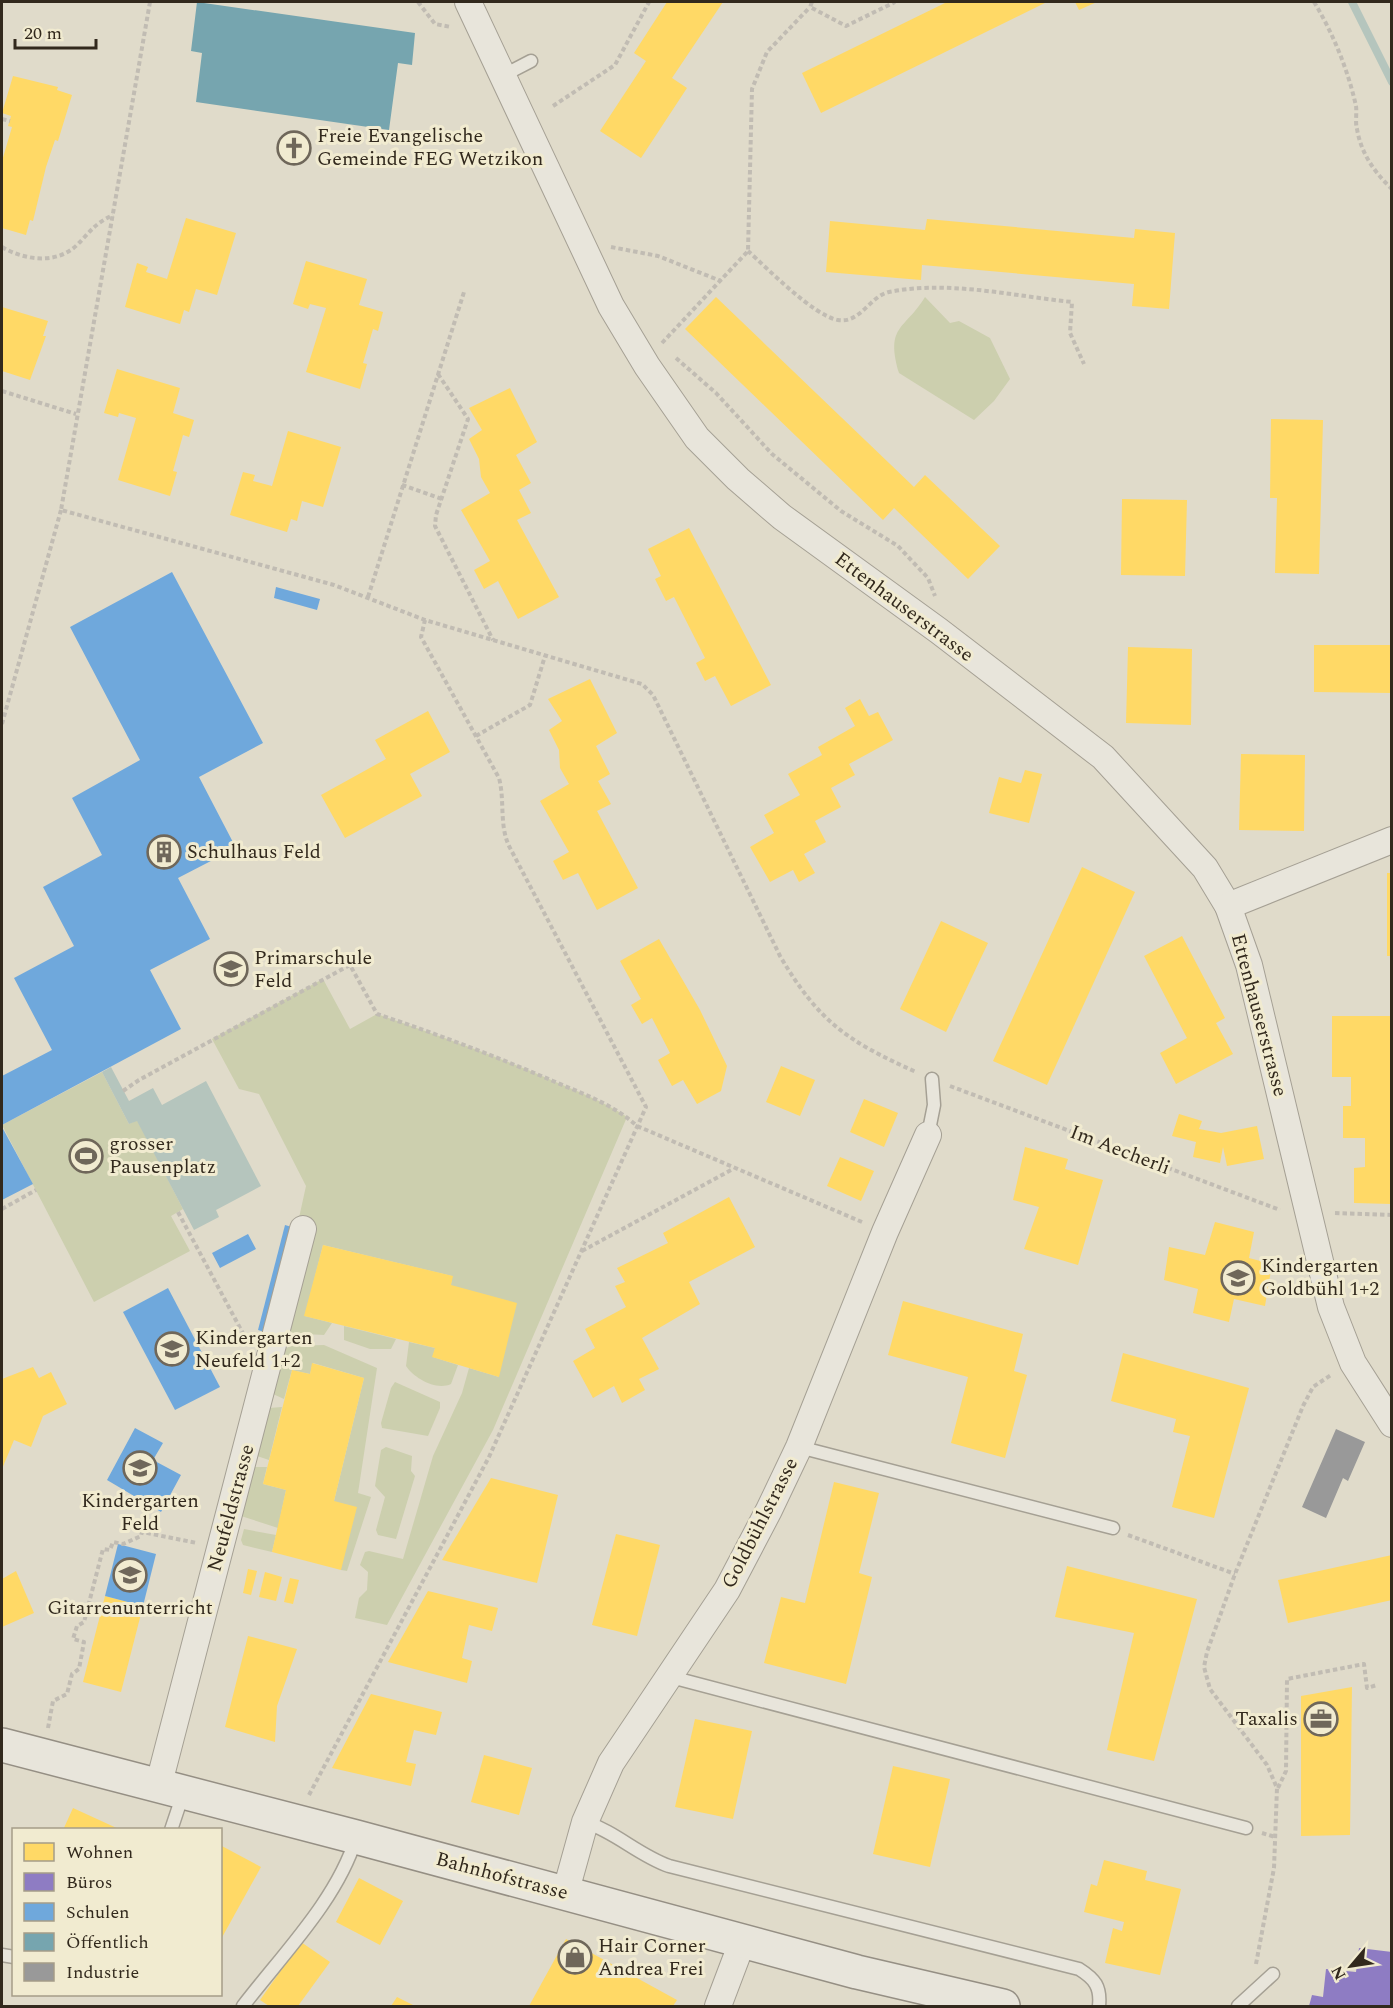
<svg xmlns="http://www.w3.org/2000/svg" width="1393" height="2008" font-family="Spectral,serif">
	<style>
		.green { fill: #cccfae }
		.water { fill: #b5c5bd }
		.homes { fill: #ffd966 }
		.offices { fill: #8e7cc3 }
		.schools { fill: #6fa8dc }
		.public { fill: #76a5af }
		.industry { fill: #999 }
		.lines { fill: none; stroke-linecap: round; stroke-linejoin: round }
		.stream { stroke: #b5c5bd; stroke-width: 8 }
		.service-casing { stroke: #a5a094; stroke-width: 15 }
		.minor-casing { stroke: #a5a094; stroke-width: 28 }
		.secondary-casing { stroke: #958f84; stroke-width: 36 }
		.path { stroke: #c1bcb3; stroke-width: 4; stroke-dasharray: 4.5 3; stroke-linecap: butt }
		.service { stroke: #e8e5db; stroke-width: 12 }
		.minor { stroke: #e8e5db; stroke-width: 26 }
		.secondary { stroke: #e8e5db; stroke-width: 33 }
		.labels { text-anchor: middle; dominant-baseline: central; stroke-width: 6; stroke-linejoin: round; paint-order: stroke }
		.poi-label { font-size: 20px; fill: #32291d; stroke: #f1ebd0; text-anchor: start }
		.street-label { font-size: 20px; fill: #32291d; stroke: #f1ebd0 }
	</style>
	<rect width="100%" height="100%" fill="#e0dbca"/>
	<!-- green -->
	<g class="green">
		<path d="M925 297 950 323 959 321 990 338 1010 379 994 401 974 420 899 373C885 325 905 330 925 297Z"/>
		<path d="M323 979 350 1029 377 1014C435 1034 493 1055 549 1079 576 1091 603 1101 627 1117L493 1430 387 1625 355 1618 359 1598 367 1590 368 1572 360 1565 365 1552 369 1551 403 1559 433 1456 462 1393 469 1368 499 1377 451 1285 452 1276 323 1245 305 1316 332 1323 324 1335 285 1333 297 1227 306 1186 259 1094 239 1089 212 1039Z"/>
		<path d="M102 1072 129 1124 137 1120 183 1209 171 1216 190 1251 94 1302 2 1125Z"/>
		<path d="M344 1326 396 1339 391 1349H370L344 1340Z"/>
		<path d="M409 1342 435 1348 433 1357 458 1365 451 1384C436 1391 414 1378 406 1366Z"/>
		<path d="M324 1345 377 1368 358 1493 371 1497 347 1571 341 1570 334 1501 364 1378 313 1363 310 1374 292 1370 284 1399 273 1394 285 1349 290 1346Z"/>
		<path d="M395 1382 440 1402V1408L428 1436 382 1428 381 1423 391 1388Z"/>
		<path d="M282 1407 269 1460 257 1456 269 1408Z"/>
		<path d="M386 1447 412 1456 411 1471 415 1476 396 1539 378 1535 376 1530 385 1497 375 1486 381 1450Z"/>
		<path d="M253 1467H267L263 1484 286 1490 278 1528 241 1516Z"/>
		<path d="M244 1529 276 1535 272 1552 243 1545 241 1540Z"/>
	</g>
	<!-- water -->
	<path class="water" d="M111 1067 129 1101 153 1088 162 1105 206 1081 261 1186 216 1210 219 1217 194 1230 137 1121 129 1124 102 1072Z"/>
	<!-- homes -->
	<g class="homes">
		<path d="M667 2H723L672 78 687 88 641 158 600 131 646 61 634 53Z"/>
		<path d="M947 2H1047L821 113 802 73Z"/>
		<path d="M1075 2H1097L1079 10Z"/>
		<path d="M13 76 58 87 57 90 72 95 58 141 55 140 46 167 33 221 30 220 26 235 2 228V161L12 127 8 126 11 116 2 113Z"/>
		<path d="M186 218 236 233 217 295 196 289 189 312 184 310 180 324 125 307 137 263 148 267 146 272 167 279Z"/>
		<path d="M927 219 1134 238 1135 229 1175 233 1169 309 1132 306 1134 284 922 265 921 280 826 272 830 221 925 230Z"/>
		<path d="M306 261 367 279 359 305 383 312 378 331 373 329 363 363 367 364 360 389 306 372 326 308 310 304 308 309 293 304Z"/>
		<path d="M716 297 914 487 925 475 1000 546 968 579 894 508 883 520 685 329Z"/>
		<path d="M2 307 48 321 43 336H46L30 380 2 371Z"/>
		<path d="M117 369 180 388 173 413 194 420 189 437 183 435 173 471 177 472 170 496 118 480 136 418 119 413 118 417 104 413Z"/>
		<path d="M510 388 537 442 516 455 531 483 519 490 531 513 517 520 559 597 518 619 498 581 484 589 474 570 490 561 461 510 490 493 481 477 479 459 469 439 482 430 469 408Z"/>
		<path d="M1271 419 1323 420 1319 574 1275 573 1277 498H1270Z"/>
		<path d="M288 431 341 447 323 507 302 501 297 521 291 519 287 532 230 515 243 472 255 475 253 481 272 486Z"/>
		<path d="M1122 499 1187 500 1185 576 1121 575Z"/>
		<path d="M689 528 771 685 731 706 715 676 705 681 696 663 705 658 674 597 666 601 655 579 661 576 648 549Z"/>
		<path d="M1314 645H1392V693L1314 692Z"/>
		<path d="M1128 647 1192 649 1191 725 1126 723Z"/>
		<path d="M590 679 617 733 596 746 610 774 598 781 611 804 597 811 638 888 597 910 578 873 563 880 553 861 569 852 540 801 569 784 560 768 559 750 549 730 562 721 548 699Z"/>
		<path d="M860 699 869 716 878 712 893 740 849 764 855 775 831 788 841 807 815 821 826 842 804 854 815 873 799 882 793 870 770 882 750 847 774 833 764 815 800 795 788 774 822 755 818 747 855 726 845 708Z"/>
		<path d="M428 711 450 752 410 774 422 796 345 838 321 795 386 759 375 740Z"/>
		<path d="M1241 754 1305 755 1304 831 1239 830Z"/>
		<path d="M1025 770 1042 774 1029 823 989 813 999 777 1021 783Z"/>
		<path d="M1082 867 1135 892 1047 1085 993 1061Z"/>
		<rect x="1387" y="873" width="5" height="83"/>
		<path d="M941 921 988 943 946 1032 900 1009Z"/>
		<path d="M1182 936 1225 1018 1216 1023 1233 1054 1176 1084 1160 1053 1187 1038 1144 956Z"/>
		<path d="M659 939 700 1010 727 1066 721 1091 697 1104 683 1080 672 1086 658 1060 670 1053 652 1018 642 1024 631 1005 641 999 620 961Z"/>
		<path d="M1332 1016H1392V1204L1354 1203V1168L1365 1167V1138H1343V1106H1351V1077H1332Z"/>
		<path d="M781 1066 815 1080 800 1116 766 1102Z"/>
		<path d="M864 1099 898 1113 884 1147 850 1132Z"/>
		<path d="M1179 1114 1202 1121 1199 1129 1221 1133 1257 1126 1264 1159 1227 1166 1223 1147 1220 1163 1193 1157 1196 1142 1172 1136Z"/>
		<path d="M1025 1147 1068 1159 1065 1169 1103 1180 1078 1265 1024 1249 1039 1207 1013 1200Z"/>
		<path d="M840 1157 874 1171 861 1201 827 1186Z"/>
		<path d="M729 1197 755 1247 689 1282 700 1304 642 1338 659 1369 639 1379 645 1390 622 1403 614 1386 593 1398 573 1361 595 1348 585 1329 626 1307 615 1286 625 1282 617 1268 668 1243 663 1233Z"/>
		<path d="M1215 1222 1254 1232 1249 1258 1272 1264 1265 1306 1234 1299 1229 1322 1193 1313 1198 1289 1164 1280 1169 1247 1205 1255Z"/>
		<path d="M323 1245 453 1276 451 1285 517 1303 499 1377 432 1357 435 1348 304 1316Z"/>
		<path d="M903 1301 1023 1334 1014 1371 1027 1375 1005 1458 951 1443 968 1377 888 1355Z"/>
		<path d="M1123 1353 1249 1388 1214 1518 1172 1507 1190 1436 1173 1432 1176 1419 1111 1401Z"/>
		<path d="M312 1363 364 1378 334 1501 357 1507 341 1570 272 1552 286 1490 263 1484 292 1370 310 1374Z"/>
		<path d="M33 1367 39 1378 51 1372 67 1404 43 1416 31 1447 14 1440 2 1469V1379Z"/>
		<path d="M491 1478 558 1495 537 1583 442 1560Z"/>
		<path d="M834 1482 879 1493 859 1573 872 1577 846 1684 764 1663 781 1597 805 1603Z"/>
		<path d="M616 1534 660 1545 637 1636 592 1625Z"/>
		<path d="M1392 1555V1600L1288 1623 1278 1580Z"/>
		<path d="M1067 1566 1197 1599 1154 1761 1107 1750 1134 1633 1055 1617Z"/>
		<path d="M248 1569 257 1571 251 1595 243 1593Z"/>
		<path d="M16 1571 34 1613 2 1627V1579Z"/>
		<path d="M265 1572 282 1577 276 1601 259 1597Z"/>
		<path d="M290 1578 299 1580 293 1604 284 1602Z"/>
		<path d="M428 1591 498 1608 492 1631 469 1625 462 1658 472 1661 467 1683 388 1662Z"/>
		<path d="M105 1596 143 1606 121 1692 83 1682Z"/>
		<path d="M248 1636 297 1649 277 1706 275 1742 225 1727Z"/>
		<path d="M1352 1687 1350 1835 1301 1836V1696Z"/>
		<path d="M371 1694 442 1712 436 1735 414 1730 406 1762 416 1764 411 1786 332 1768Z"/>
		<path d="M695 1719 752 1731 733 1819 675 1807Z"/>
		<path d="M484 1755 532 1768 519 1815 471 1802Z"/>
		<path d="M893 1766 950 1779 930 1867 873 1854Z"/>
		<path d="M73 1808 121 1830H63Z"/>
		<path d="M220 1845 261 1867 220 1941Z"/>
		<path d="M1104 1860 1147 1871 1145 1880 1181 1889 1160 1975 1105 1963 1113 1928 1122 1931 1124 1922 1084 1912 1091 1884 1097 1886Z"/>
		<path d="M359 1878 403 1901 380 1945 336 1922Z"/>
		<path d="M566 1939 677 2000 673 2006H529Z"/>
		<path d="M301 1942 330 1962 298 2006H269L260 2000Z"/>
		<path d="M397 1997 415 2006H391Z"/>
	</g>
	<!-- offices -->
	<path class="offices" d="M1359 1948 1392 1952V2006H1309L1312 1995 1323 1997 1326 1969 1356 1972Z"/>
	<!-- schools -->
	<g class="schools">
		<path d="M172 572 263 743 199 777 236 848 178 878 210 939 150 970 181 1029 2 1125V1076L52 1050 14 978 74 946 43 887 102 855 72 798 140 760 70 627Z"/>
		<path d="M276 587 320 599 317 610 274 598Z"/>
		<path d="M2 1127 33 1184 2 1200Z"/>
		<path d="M285 1225 302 1230 275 1335 258 1330Z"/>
		<path d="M248 1234 256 1249 220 1268 212 1253Z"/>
		<path d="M168 1288 220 1387 175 1410 123 1312Z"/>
		<path d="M135 1428 163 1443 153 1460 181 1475 161 1512 107 1480Z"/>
		<path d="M118 1544 156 1554 143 1606 105 1596Z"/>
	</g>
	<!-- public -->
	<path class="public" d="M197 2 415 33 412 65 398 63 389 130 196 102 202 53 191 51Z"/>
	<!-- industry -->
	<path class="industry" d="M1336 1429 1365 1442 1348 1481 1343 1478 1326 1518 1302 1507Z"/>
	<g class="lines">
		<!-- stream -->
		<path class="stream" d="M1352 2 1392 82"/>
		<defs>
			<g id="service">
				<path d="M502 76 531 61"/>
				<path d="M928 1135 934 1105 932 1079"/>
				<path d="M799 1447 1113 1528"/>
				<path d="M671 1677 1246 1828"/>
				<path d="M585 1822C616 1832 638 1855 669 1866L1079 1969C1095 1979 1101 1987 1099 2006"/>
				<path d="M171 1830 183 1794"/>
				<path d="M2 1955 14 1957"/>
				<path d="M243 2006C282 1955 337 1900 356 1838"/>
				<path d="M1238 2006 1273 1974"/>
			</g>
			<g id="minor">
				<path d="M468 2 611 306 647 366 697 438 738 479 782 517 939 631 1103 757 1205 868 1228 906 1249 965 1331 1307 1353 1363 1392 1424"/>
				<path d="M1228 906 1392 840"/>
				<path d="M158 1787 303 1229"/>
				<path d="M565 1894 585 1822 611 1763 727 1590 769 1510 799 1447 885 1232 928 1135"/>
				<path d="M718 2006 743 1940"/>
			</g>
			<path id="secondary" d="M2 1745 356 1837 857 1972 1003 2006"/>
		</defs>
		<!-- service casing -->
		<use href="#service" class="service-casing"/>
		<!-- minor casing -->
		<use href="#minor" class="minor-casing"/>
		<!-- secondary casing -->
		<use href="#secondary" class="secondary-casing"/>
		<!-- path -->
		<g class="path">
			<path d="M150 2 61 510 334 585 425 620 642 684 653 695 780 956C819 1022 847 1041 916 1072"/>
			<path d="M418 2 435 24 451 27"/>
			<path d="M812 2 810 7 846 26 895 2"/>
			<path d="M1314 2C1333 33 1348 70 1356 106 1357 113 1355 122 1357 129 1361 153 1374 172 1392 189"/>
			<path d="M553 106 615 65 649 2"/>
			<path d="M2 119 10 121"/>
			<path d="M2 247C24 260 56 265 77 245 91 231 94 224 113 215"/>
			<path d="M611 247 658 256 721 281"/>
			<path d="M748 251C768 269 814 316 838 320 860 324 870 296 889 292 948 280 1013 296 1072 302L1070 333 1084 364"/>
			<path d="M662 343 748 251 752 89 767 52 810 7"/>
			<path d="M676 358 716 393 772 454 841 511 898 546 928 578 935 596"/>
			<path d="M438 374 468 419 436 515 435 526 493 640"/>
			<path d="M2 391 76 414"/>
			<path d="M402 485 442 499"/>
			<path d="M368 597 464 292"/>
			<path d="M2 724 61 510"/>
			<path d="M476 736 530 705 545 656"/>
			<path d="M950 1086 1280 1210"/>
			<path d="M123 1091 139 1080 350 965 377 1014C437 1034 495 1056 553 1081 583 1094 613 1104 637 1126L862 1222"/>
			<path d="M2 1209 36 1190"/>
			<path d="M178 1212 247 1341"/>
			<path d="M1335 1213 1392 1215"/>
			<path d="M582 1251 733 1169"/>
			<path d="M1128 1535 1235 1574"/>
			<path d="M48 1728 53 1701 67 1694 72 1674 79 1669 84 1642 73 1639 77 1626 84 1622 103 1549 110 1550 113 1542 123 1544 141 1536 142 1532 197 1543"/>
			<path d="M1278 1788 1286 1771 1287 1679 1364 1664 1367 1688 1377 1685"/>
			<path d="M309 1795 489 1457 646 1107 509 846C499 824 505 801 499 778L421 637 425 620"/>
			<path d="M1262 1833 1275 1837"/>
			<path d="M1256 1964 1274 1868 1277 1788 1267 1765 1210 1689 1204 1667 1207 1652 1235 1574 1303 1406 1313 1387 1331 1375"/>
		</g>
		<!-- service -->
		<use href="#service" class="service"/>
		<!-- minor -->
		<use href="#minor" class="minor"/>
		<!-- secondary -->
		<use href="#secondary" class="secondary"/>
	</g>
	<!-- icons -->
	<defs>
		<symbol id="church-ring" viewBox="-11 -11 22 22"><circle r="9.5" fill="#f1ebd0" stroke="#6f675a" stroke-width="1.5"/><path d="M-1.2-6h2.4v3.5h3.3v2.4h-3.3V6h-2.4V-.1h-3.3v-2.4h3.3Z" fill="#6f675a"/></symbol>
		<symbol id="building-ring" viewBox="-11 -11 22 22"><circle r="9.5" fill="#f1ebd0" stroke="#6f675a" stroke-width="1.5"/><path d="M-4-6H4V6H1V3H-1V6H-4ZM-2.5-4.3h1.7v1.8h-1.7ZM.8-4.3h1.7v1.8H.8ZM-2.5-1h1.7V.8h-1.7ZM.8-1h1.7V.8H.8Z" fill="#6f675a"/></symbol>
		<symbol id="school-ring" viewBox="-11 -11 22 22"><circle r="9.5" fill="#f1ebd0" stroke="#6f675a" stroke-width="1.5"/><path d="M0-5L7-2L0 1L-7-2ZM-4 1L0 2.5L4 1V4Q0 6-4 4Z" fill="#6f675a"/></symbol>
		<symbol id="stadium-ring" viewBox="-11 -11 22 22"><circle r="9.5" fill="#f1ebd0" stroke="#6f675a" stroke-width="1.5"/><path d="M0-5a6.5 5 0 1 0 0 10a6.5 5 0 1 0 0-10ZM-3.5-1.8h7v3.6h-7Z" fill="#6f675a"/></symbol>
		<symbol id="office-ring" viewBox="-11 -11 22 22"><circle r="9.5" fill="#f1ebd0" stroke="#6f675a" stroke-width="1.5"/><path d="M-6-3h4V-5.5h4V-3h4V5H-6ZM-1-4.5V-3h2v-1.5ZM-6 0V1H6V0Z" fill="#6f675a"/></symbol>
		<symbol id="shop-ring" viewBox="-11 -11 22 22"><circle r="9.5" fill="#f1ebd0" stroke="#6f675a" stroke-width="1.5"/><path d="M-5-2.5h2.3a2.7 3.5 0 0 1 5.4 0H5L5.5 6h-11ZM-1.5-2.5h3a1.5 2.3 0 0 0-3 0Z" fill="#6f675a"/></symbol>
	</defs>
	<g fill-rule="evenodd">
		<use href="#church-ring" x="275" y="129" width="38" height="38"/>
		<use href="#building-ring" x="145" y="833" width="38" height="38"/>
		<use href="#school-ring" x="212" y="950" width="38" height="38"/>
		<use href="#stadium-ring" x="67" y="1137" width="38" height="38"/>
		<use href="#school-ring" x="1219" y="1259" width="38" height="38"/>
		<use href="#school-ring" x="153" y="1330" width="38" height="38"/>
		<use href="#school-ring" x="121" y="1449" width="38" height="38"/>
		<use href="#school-ring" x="111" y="1556" width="38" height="38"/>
		<use href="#office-ring" x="1302" y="1700" width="38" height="38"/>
		<use href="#shop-ring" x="556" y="1938" width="38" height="38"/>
	</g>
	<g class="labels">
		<!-- poi labels -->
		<g class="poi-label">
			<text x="317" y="136">Freie Evangelische<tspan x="317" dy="23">Gemeinde FEG Wetzikon</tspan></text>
			<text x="187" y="852">Schulhaus Feld</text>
			<text x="254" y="958">Primarschule<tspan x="254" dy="23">Feld</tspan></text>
			<text x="109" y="1144">grosser<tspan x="109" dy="23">Pausenplatz</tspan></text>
			<text x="1261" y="1266">Kindergarten<tspan x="1261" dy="23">Goldbühl 1+2</tspan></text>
			<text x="195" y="1338">Kindergarten<tspan x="195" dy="23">Neufeld 1+2</tspan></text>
			<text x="140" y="1501" text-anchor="middle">Kindergarten<tspan x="140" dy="23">Feld</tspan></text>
			<text x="130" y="1608" text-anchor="middle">Gitarrenunterricht</text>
			<text x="1298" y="1719" text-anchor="end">Taxalis</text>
			<text x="598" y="1946">Hair Corner<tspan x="598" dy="23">Andrea Frei</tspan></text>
		</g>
		<!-- street labels -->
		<g class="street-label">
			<text transform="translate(904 607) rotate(37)">Ettenhauserstrasse</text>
			<text transform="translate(1259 1015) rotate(75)">Ettenhauserstrasse</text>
			<text transform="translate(1120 1150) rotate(21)">Im Aecherli</text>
			<text transform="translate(231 1508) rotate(-75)">Neufeldstrasse</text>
			<text transform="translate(760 1523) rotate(-63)">Goldbühlstrasse</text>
			<text transform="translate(502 1876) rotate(15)">Bahnhofstrasse</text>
		</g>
	</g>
	<!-- border -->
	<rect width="1393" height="2008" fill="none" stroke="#32291d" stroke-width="6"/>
	<!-- legend -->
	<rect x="12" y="1828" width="210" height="168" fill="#f1ebd0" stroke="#a59d88" stroke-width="1.5"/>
	<rect x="24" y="1843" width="30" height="18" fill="#ffd966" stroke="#a59d88" stroke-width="1.5"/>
	<text x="66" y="1858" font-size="18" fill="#32291d">Wohnen</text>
	<rect x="24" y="1873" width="30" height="18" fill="#8e7cc3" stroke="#a59d88" stroke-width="1.5"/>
	<text x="66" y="1888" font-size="18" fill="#32291d">Büros</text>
	<rect x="24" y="1903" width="30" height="18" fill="#6fa8dc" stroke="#a59d88" stroke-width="1.5"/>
	<text x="66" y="1918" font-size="18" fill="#32291d">Schulen</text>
	<rect x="24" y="1933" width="30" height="18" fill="#76a5af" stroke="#a59d88" stroke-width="1.5"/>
	<text x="66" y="1948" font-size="18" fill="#32291d">Öffentlich</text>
	<rect x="24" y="1963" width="30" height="18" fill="#999999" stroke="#a59d88" stroke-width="1.5"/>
	<text x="66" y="1978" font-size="18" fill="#32291d">Industrie</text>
	<!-- north arrow -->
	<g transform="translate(1351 1966) rotate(241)" stroke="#f1ebd0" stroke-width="4.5" paint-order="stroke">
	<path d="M0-4.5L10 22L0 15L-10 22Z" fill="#32291d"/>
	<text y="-9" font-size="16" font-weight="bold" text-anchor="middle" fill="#32291d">N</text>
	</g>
	<!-- scale -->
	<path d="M15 39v9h81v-9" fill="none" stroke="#32291d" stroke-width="3"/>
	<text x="24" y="39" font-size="18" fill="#32291d" stroke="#f1ebd0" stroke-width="4.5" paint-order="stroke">20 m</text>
</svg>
